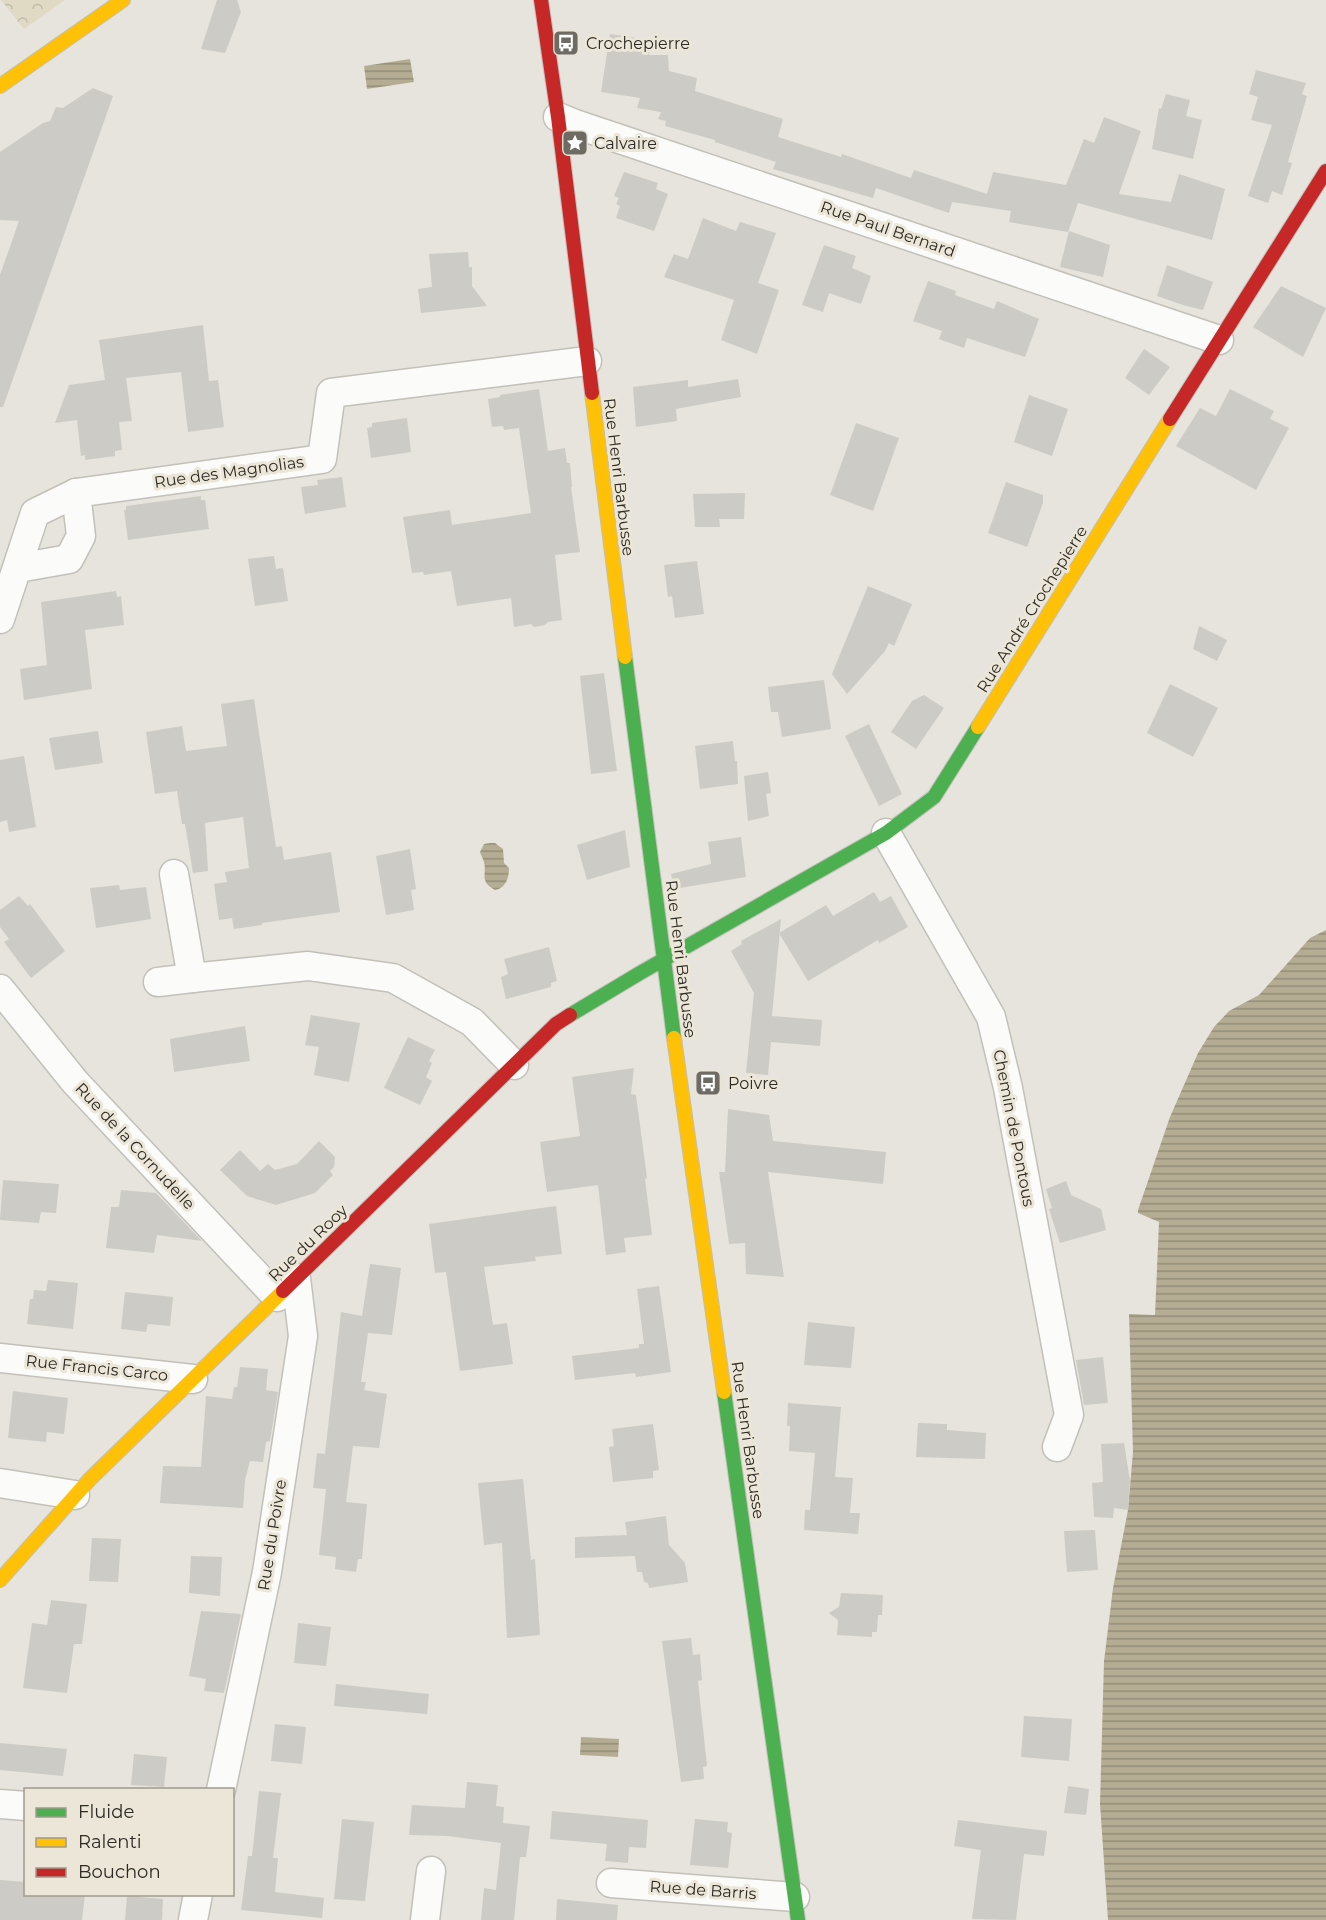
<svg xmlns="http://www.w3.org/2000/svg" width="1326" height="1920" font-family="Montserrat,sans-serif">
	<style>
		.park { fill: url(#park-crowns) }
		.water { fill: url(#water-rules) }
		.building { fill: #cdcbc5 }
		.lines { fill: none; stroke-linecap: round; stroke-linejoin: round }
		.street-casing { stroke: #c2c0b9; stroke-width: 31 }
		.fast-casing { stroke: #c2c0b9; stroke-width: 16 }
		.slow-casing { stroke: #c2c0b9; stroke-width: 16 }
		.jam-casing { stroke: #c2c0b9; stroke-width: 16 }
		.street { stroke: #fbfbfa; stroke-width: 28 }
		.fast { stroke: #4caf50; stroke-width: 14 }
		.slow { stroke: #ffc107; stroke-width: 14 }
		.jam { stroke: #c62828; stroke-width: 14 }
		.labels { text-anchor: middle; dominant-baseline: central; stroke-width: 6; stroke-linejoin: round; paint-order: stroke }
		.poi-label { font-size: 16px; fill: #2c2a24; stroke: #ebe6d7; text-anchor: start }
		.street-label { font-size: 16px; fill: #2c2a24; stroke: #ebe6d7 }
	</style>
	<defs>
		<pattern id="park-crowns" width="20" height="18" patternUnits="userSpaceOnUse" patternTransform="scale(1.5)"><rect width="20" height="18" fill="#e0d9c4"/><path d="M2 6a3 3 0 1 1 6 0M12 15a3 3 0 1 1 6 0" fill="none" stroke="#c0baa8"/></pattern>
		<pattern id="water-rules" width="6" height="5" patternUnits="userSpaceOnUse" patternTransform="scale(1.5)"><rect width="6" height="5" fill="#b5ad93"/><path d="M0 2.5h6" fill="none" stroke="#938d78"/></pattern>
	</defs>
	<rect width="100%" height="100%" fill="#e6e4dc"/>
	<!-- park -->
	<path class="park" d="M1 0H65L24 29Z"/>
	<!-- water -->
	<g class="water">
		<path d="M410 59 414 82 367 89 364 66Z"/>
		<path d="M490 843H495L503 849 504 863 509 868C509 878 506 888 495 890 479 881 487 875 484 862 483 859 481 855 480 852L484 844Z"/>
		<path d="M1326 930V1920H1108L1100 1804 1104 1661 1113 1588 1128 1510 1133 1452 1129 1314 1155 1315 1159 1222 1138 1213V1210L1170 1117 1198 1053 1214 1027 1229 1011 1259 995 1310 938Z"/>
		<path d="M581 1737 619 1739 618 1757 580 1755Z"/>
	</g>
	<!-- building -->
	<g class="building">
		<path d="M217 0H237L241 12 225 53 201 49Z"/>
		<path d="M610 34 651 40 649 55H668L669 71 697 78 695 91 783 119 778 137 841 157 842 154 911 178 914 170 987 194 993 172 1066 185 1084 139 1094 143 1104 117 1141 131 1119 194 1171 202 1179 174 1225 189 1212 240 1078 203 1068 232 1009 222 1011 211 952 202 949 213 876 188 873 198 773 169 776 162 715 142V140L665 126 666 121 658 119 661 112 637 108 640 98 601 92Z"/>
		<path d="M1256 70 1306 83 1302 94 1307 96 1288 162 1292 163 1282 195 1272 191 1268 203 1248 196 1272 125 1251 120 1258 97 1249 94Z"/>
		<path d="M93 88 113 96 3 407H0V275L19 221 0 220V152L43 123 50 121 56 107 63 108Z"/>
		<path d="M1166 94 1190 100 1186 116 1202 120 1193 159 1152 149 1159 108 1161 109Z"/>
		<path d="M624 172 658 183 656 189 668 194 654 231 616 218 620 206 616 204 619 198 614 196Z"/>
		<path d="M703 218 736 231 740 222 776 233 758 283 779 290 757 354 721 340 734 300 664 277 674 254 688 259Z"/>
		<path d="M1069 231 1110 245 1103 277 1060 267Z"/>
		<path d="M824 245 856 256 852 268 871 276 861 304 829 293 823 312 802 305Z"/>
		<path d="M468 252 469 267H472V286L487 306 421 313 418 289 432 287 429 254Z"/>
		<path d="M1167 265 1213 282 1203 310 1183 305 1157 296Z"/>
		<path d="M928 281 956 291 955 295 994 309 997 301 1039 319 1025 357 967 338 964 348 939 339 942 331 913 321Z"/>
		<path d="M1281 286 1326 308 1303 357 1253 327Z"/>
		<path d="M203 325 209 381 218 380 224 427 188 432 181 372 126 378 132 421 119 422 122 450 115 451V456L85 460V455L81 456 77 420 55 423 69 385 105 380 99 340Z"/>
		<path d="M1144 349 1170 367 1149 395 1125 378Z"/>
		<path d="M738 379 741 397 676 409 677 421 636 427 633 387 688 380V387Z"/>
		<path d="M539 389 548 451 565 448 567 463H570L572 487H571L580 552 555 555 562 620 548 622 545 625 534 627 531 624 514 627 511 598 457 606 451 571 424 575 423 572 412 573 403 517 450 510 452 525 531 513 519 428 504 430 503 426 492 427 488 399 500 397V395Z"/>
		<path d="M1230 389 1274 411 1270 419 1289 428 1256 490 1176 446 1200 408 1216 416Z"/>
		<path d="M1029 395 1068 409 1052 456 1014 442Z"/>
		<path d="M407 418 411 452 371 458 367 428 372 427V423Z"/>
		<path d="M856 423 899 438 873 511 830 495Z"/>
		<path d="M342 477 346 507 305 514 301 487 318 485 317 480Z"/>
		<path d="M1006 482 1043 495V503L1027 547 988 533Z"/>
		<path d="M745 493 744 519H719L720 527H695L693 494Z"/>
		<path d="M201 496V500H205L209 529 128 540 124 510H126V506Z"/>
		<path d="M274 556 276 569 283 568 288 601 255 606 248 559Z"/>
		<path d="M697 561 704 614 675 618 672 596 668 597 664 565Z"/>
		<path d="M868 586 912 604 894 646 889 643 885 651 847 694 832 674Z"/>
		<path d="M116 591 117 597 121 596 124 625 85 630 92 689 24 700 20 669 47 665 41 602Z"/>
		<path d="M1199 626 1227 640 1217 661 1193 649Z"/>
		<path d="M604 673 617 771 591 774 580 676Z"/>
		<path d="M824 680 831 729 782 737 778 712H771L768 687Z"/>
		<path d="M1170 684 1218 708 1193 757 1147 733Z"/>
		<path d="M924 695 944 708 916 749 891 732 912 701Z"/>
		<path d="M254 699 276 847 282 846 284 860 331 852 340 912 262 923V925L234 929 232 918 219 920 214 884 227 882 225 872 249 868 243 817 205 823 208 871 193 873 185 824H182L177 791 155 794 146 732 182 726 186 751 227 746 221 704Z"/>
		<path d="M869 724 902 794 879 806 845 736Z"/>
		<path d="M98 731 103 763 55 770 49 738Z"/>
		<path d="M733 741 735 761H737L738 784 700 789 695 746Z"/>
		<path d="M24 756 36 827 9 832 7 820 0 822V760Z"/>
		<path d="M768 772 771 793 766 794 769 816 748 821 744 776Z"/>
		<path d="M625 830 630 867 587 880 577 845Z"/>
		<path d="M741 837 746 877 674 889 671 874 711 864 708 842Z"/>
		<path d="M410 849 416 889 411 890 414 910 386 915 376 856Z"/>
		<path d="M119 885 120 890 146 887 151 919 96 928 90 888Z"/>
		<path d="M874 892 880 902 891 896 908 927 879 943 878 940 808 981 779 933 826 905 833 916Z"/>
		<path d="M19 896 28 906 30 904 65 951 31 978 4 942 9 939 0 927V910Z"/>
		<path d="M781 919 772 1016 822 1020 820 1046 771 1042 768 1075 746 1073 754 993 731 951 742 944 741 941Z"/>
		<path d="M549 947 557 981 551 983V987L506 999 501 977 508 974 504 959Z"/>
		<path d="M311 1015 360 1023 349 1082 314 1075 319 1047 305 1045Z"/>
		<path d="M245 1026 250 1061 174 1072 170 1039Z"/>
		<path d="M408 1037 435 1050 429 1061 432 1063 426 1077 432 1081 420 1105 384 1088Z"/>
		<path d="M634 1068 631 1094 636 1095 647 1178 645 1179 652 1235 624 1238 626 1252 606 1255 598 1185 547 1192 540 1142 580 1136 572 1077Z"/>
		<path d="M728 1109 769 1115 773 1141 886 1152 883 1184 768 1172 784 1277 746 1274 745 1243 729 1244 719 1172H725Z"/>
		<path d="M319 1141 335 1157 334 1167 330 1171 333 1175 315 1193 276 1205 247 1196 220 1170 240 1150 260 1171 268 1164 275 1170 297 1164Z"/>
		<path d="M3 1180 59 1184 56 1213 41 1212 39 1223 0 1220Z"/>
		<path d="M1066 1181 1071 1195 1101 1209 1106 1230 1060 1243 1049 1209 1052 1208 1046 1189Z"/>
		<path d="M121 1190 156 1193 202 1241 157 1235 154 1253 106 1248 111 1207H119Z"/>
		<path d="M556 1206 562 1254 535 1257 536 1261 484 1267 493 1325 507 1323 513 1364 460 1371 446 1272 435 1273 429 1224Z"/>
		<path d="M370 1264 401 1268 392 1335 368 1333 361 1382H366L364 1390 387 1394 379 1448 353 1446 346 1502 367 1504 362 1559H358L356 1572 335 1569 336 1557 319 1555 326 1489 313 1488 317 1453 325 1454 341 1312 362 1316Z"/>
		<path d="M48 1280 78 1283 73 1329 27 1324 30 1299H33L34 1290 46 1291Z"/>
		<path d="M659 1286 671 1372 636 1377 635 1373 575 1380 572 1356 639 1348V1344H644L637 1289Z"/>
		<path d="M125 1292 173 1297 170 1326 148 1324 146 1332 121 1329Z"/>
		<path d="M808 1322 855 1327 851 1368 804 1365Z"/>
		<path d="M1103 1357 1108 1403 1084 1405 1076 1360Z"/>
		<path d="M240 1367 268 1369 266 1390 278 1392 270 1441 266 1442 263 1462 250 1461 245 1480 243 1508 160 1503 163 1466 201 1467 206 1396 232 1399 234 1387H237Z"/>
		<path d="M13 1391 68 1398 64 1434 47 1432 46 1442 8 1438Z"/>
		<path d="M788 1403 841 1407 835 1477 853 1478 850 1513H860L858 1534 804 1530 805 1510H810L815 1453 789 1451 790 1426H787Z"/>
		<path d="M918 1423 947 1424V1430L986 1433 985 1459 916 1457Z"/>
		<path d="M653 1424 659 1470 653 1471V1478L613 1482 609 1447 614 1446 612 1429Z"/>
		<path d="M1124 1443 1130 1481 1128 1510 1114 1508 1113 1518 1094 1517 1092 1483 1103 1482 1101 1444Z"/>
		<path d="M523 1479 531 1560 535 1559 540 1635 507 1638 502 1543 484 1545 478 1483Z"/>
		<path d="M666 1516 669 1545 685 1563 688 1582 649 1588 648 1583 644 1582 642 1572H637L635 1556 575 1558V1537L627 1535 625 1522Z"/>
		<path d="M1095 1530 1098 1570 1067 1572 1064 1531Z"/>
		<path d="M92 1538 121 1539 118 1582 89 1581Z"/>
		<path d="M191 1556 222 1557 220 1596 189 1593Z"/>
		<path d="M841 1593 883 1595 882 1615H878L877 1632H872V1637L837 1635 838 1620 829 1613 839 1607Z"/>
		<path d="M51 1600 87 1604 82 1644H74L67 1693 23 1688 32 1623 47 1625Z"/>
		<path d="M201 1611 241 1614 224 1693 204 1691 206 1679 189 1676Z"/>
		<path d="M298 1623 331 1627 326 1666 294 1663Z"/>
		<path d="M691 1638 693 1655 700 1654 702 1680 698 1681 707 1766 703 1767 704 1779 681 1782 662 1641Z"/>
		<path d="M336 1684 429 1694 427 1714 334 1706Z"/>
		<path d="M1024 1716 1072 1719 1069 1761 1021 1757Z"/>
		<path d="M275 1724 306 1727 302 1764 271 1761Z"/>
		<path d="M0 1743 67 1749 63 1776 0 1770Z"/>
		<path d="M134 1754 167 1757 164 1787 131 1785Z"/>
		<path d="M467 1782 498 1785 496 1806 504 1807 503 1823 530 1826 526 1857H520L514 1920H481L484 1888 496 1890 501 1843 448 1836 409 1835 412 1805 465 1808Z"/>
		<path d="M1068 1786 1089 1789 1086 1815 1064 1813Z"/>
		<path d="M259 1791 281 1793 273 1858H278L275 1892 324 1898 322 1918 241 1910 248 1856H252Z"/>
		<path d="M552 1811 648 1820 646 1848 629 1847 628 1863 605 1861 607 1844 550 1839Z"/>
		<path d="M342 1819 374 1822 365 1901 334 1899Z"/>
		<path d="M695 1819 728 1822 727 1832 732 1833 728 1868 690 1865Z"/>
		<path d="M958 1820 1047 1831 1044 1856 1024 1854 1016 1920 972 1919 981 1850 954 1846Z"/>
		<path d="M0 1880 26 1882V1894H85L82 1920H0Z"/>
		<path d="M127 1896 163 1899 162 1920H125Z"/>
		<path d="M557 1899 618 1905 617 1920H556Z"/>
	</g>
	<g class="lines">
		<defs>
			<g id="street">
				<path d="M558 117 575 124 1219 340"/>
				<path d="M18 568 69 559 81 536 76 493"/>
				<path d="M0 619 35 513 76 493 322 459 331 393 587 361"/>
				<path d="M886 833 991 1017 1008 1088 1069 1415 1057 1447"/>
				<path d="M174 874 192 978 308 966 393 978 472 1022 514 1065"/>
				<path d="M158 982 192 978"/>
				<path d="M0 989 75 1082 277 1297"/>
				<path d="M0 1358 193 1379"/>
				<path d="M0 1483 75 1495"/>
				<path d="M221 1790 267 1572 303 1336 296 1278"/>
				<path d="M0 1804 26 1806"/>
				<path d="M611 1883 795 1897"/>
				<path d="M193 1920 198 1894"/>
				<path d="M425 1920 431 1871"/>
			</g>
			<g id="fast">
				<path d="M625 657 674 1038"/>
				<path d="M570 1015 640 973 886 833 934 797 978 727"/>
				<path d="M724 1392 798 1920"/>
			</g>
			<g id="slow">
				<path d="M0 86 123 0"/>
				<path d="M592 393 625 657"/>
				<path d="M978 727 1170 419"/>
				<path d="M674 1038 724 1392"/>
				<path d="M0 1580 90 1479 283 1291"/>
			</g>
			<g id="jam">
				<path d="M541 0 558 117 592 393"/>
				<path d="M1170 419 1326 171"/>
				<path d="M283 1291 556 1024 570 1015"/>
			</g>
		</defs>
		<!-- street casing -->
		<use href="#street" class="street-casing"/>
		<!-- fast casing -->
		<use href="#fast" class="fast-casing"/>
		<!-- slow casing -->
		<use href="#slow" class="slow-casing"/>
		<!-- jam casing -->
		<use href="#jam" class="jam-casing"/>
		<!-- street -->
		<use href="#street" class="street"/>
		<!-- fast -->
		<use href="#fast" class="fast"/>
		<!-- slow -->
		<use href="#slow" class="slow"/>
		<!-- jam -->
		<use href="#jam" class="jam"/>
	</g>
	<!-- icons -->
	<defs>
		<symbol id="bus-square" viewBox="-11 -11 22 22"><rect x="-9" y="-9" width="18" height="18" rx="4" fill="#6d6b64" stroke="#ebe6d7"/><path d="M-5-6H5V4H4V6H2V4H-2V6H-4V4H-5ZM-3.5-4V0h7V-4ZM-3.5 1.2v1.5H-2V1.2ZM2 1.2v1.5H3.5V1.2Z" fill="#fff"/></symbol>
		<symbol id="sight-square" viewBox="-11 -11 22 22"><rect x="-9" y="-9" width="18" height="18" rx="4" fill="#6d6b64" stroke="#ebe6d7"/><path d="M0-6L1.8-2.2L6-1.7L2.9 1.2L3.7 5.4L0 3.3L-3.7 5.4L-2.9 1.2L-6-1.7L-1.8-2.2Z" fill="#fff"/></symbol>
	</defs>
	<g fill-rule="evenodd">
		<use href="#bus-square" x="551" y="28" width="30" height="30"/>
		<use href="#sight-square" x="560" y="128" width="30" height="30"/>
		<use href="#bus-square" x="693" y="1068" width="30" height="30"/>
	</g>
	<g class="labels">
		<!-- poi labels -->
		<g class="poi-label">
			<text x="586" y="43">Crochepierre</text>
			<text x="594" y="143">Calvaire</text>
			<text x="728" y="1083">Poivre</text>
		</g>
		<!-- street labels -->
		<g class="street-label">
			<text transform="translate(888 229) rotate(19)">Rue Paul Bernard</text>
			<text transform="translate(229 472) rotate(-8)">Rue des Magnolias</text>
			<text transform="translate(619 477) rotate(83)">Rue Henri Barbusse</text>
			<text transform="translate(1032 609) rotate(-58)">Rue André Crochepierre</text>
			<text transform="translate(681 959) rotate(83)">Rue Henri Barbusse</text>
			<text transform="translate(1014 1128) rotate(79)">Chemin de Pontous</text>
			<text transform="translate(135 1146) rotate(47)">Rue de la Cornudelle</text>
			<text transform="translate(308 1243) rotate(-44)">Rue du Rooy</text>
			<text transform="translate(97 1368) rotate(6)">Rue Francis Carco</text>
			<text transform="translate(748 1440) rotate(82)">Rue Henri Barbusse</text>
			<text transform="translate(272 1535) rotate(-81)">Rue du Poivre</text>
			<text transform="translate(703 1890) rotate(4)">Rue de Barris</text>
		</g>
	</g>
	<!-- legend -->
	<rect x="24" y="1788" width="210" height="108" fill="#ebe6d7" stroke="#9f9b8f" stroke-width="1.5"/>
	<rect x="36" y="1808" width="30" height="9" fill="#4caf50" stroke="#9f9b8f" stroke-width="1.5"/>
	<text x="78" y="1818" font-size="18" fill="#2c2a24">Fluide</text>
	<rect x="36" y="1838" width="30" height="9" fill="#ffc107" stroke="#9f9b8f" stroke-width="1.5"/>
	<text x="78" y="1848" font-size="18" fill="#2c2a24">Ralenti</text>
	<rect x="36" y="1868" width="30" height="9" fill="#c62828" stroke="#9f9b8f" stroke-width="1.5"/>
	<text x="78" y="1878" font-size="18" fill="#2c2a24">Bouchon</text>
</svg>
